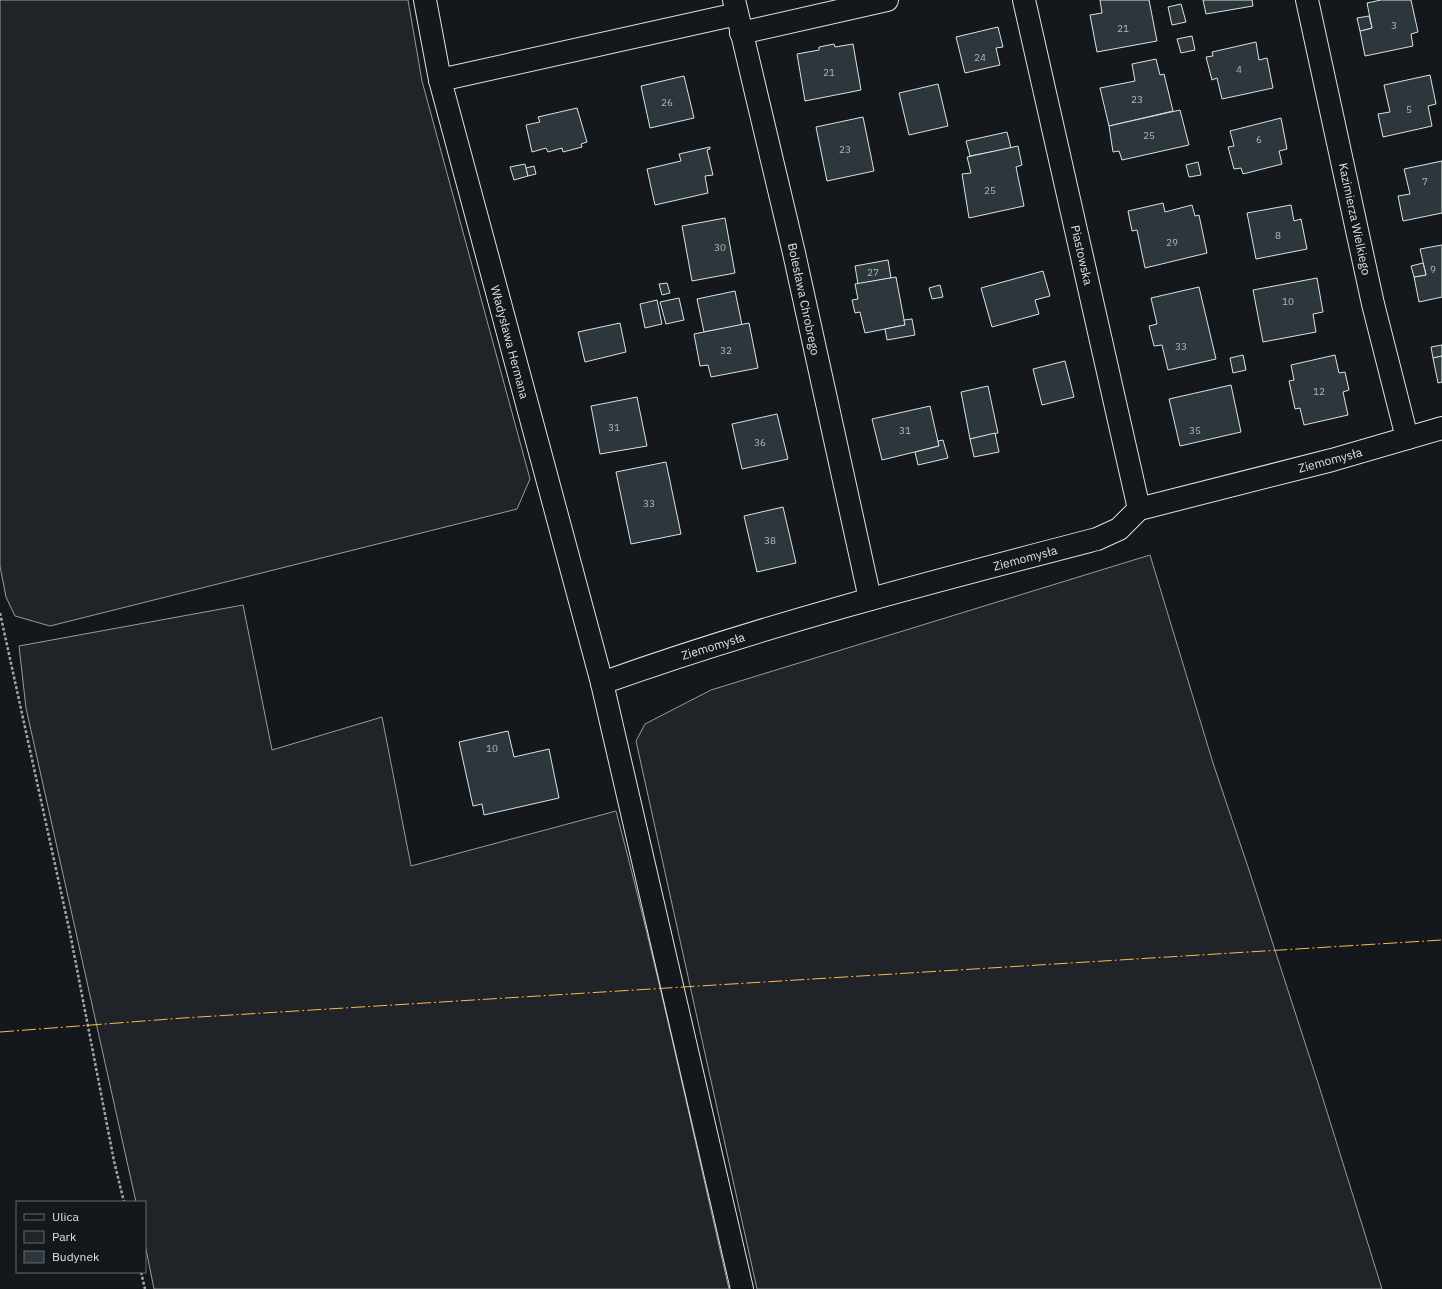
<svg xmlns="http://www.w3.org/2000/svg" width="1442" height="1289" font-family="'IBM Plex Sans',sans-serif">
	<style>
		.green { fill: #202428; stroke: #939e99 }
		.building { fill: #2c363c; stroke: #d8e6dc }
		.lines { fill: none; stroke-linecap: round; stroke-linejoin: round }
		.minor-casing { stroke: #d8e6dc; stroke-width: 24 }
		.path { stroke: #9da8a2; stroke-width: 2.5; stroke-dasharray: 3 2; stroke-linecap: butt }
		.minor { stroke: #14181c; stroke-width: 22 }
		.power { stroke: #ffb74d; stroke-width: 1; stroke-dasharray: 14 3 2 3; stroke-linecap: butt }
		.labels { text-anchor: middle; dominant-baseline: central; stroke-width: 3; stroke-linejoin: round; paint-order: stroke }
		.number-label { font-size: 10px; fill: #adbab4 }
		.street-label { font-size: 12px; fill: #d8e6dc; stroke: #14181c }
	</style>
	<rect width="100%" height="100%" fill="#14181c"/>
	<!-- green -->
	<g class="green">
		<path d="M0 0H408L422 81 530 479 517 509 50 626 15 616 6 597 0 566Z"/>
		<path d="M1150 555 1213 763 1248 867 1319 1086 1382 1289H757L636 741 645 724 711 690Z"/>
		<path d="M243 605 272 750 382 717 411 866 616 811C658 969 692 1129 729 1289H154L145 1244V1202H136L26 708 19 646Z"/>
	</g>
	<!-- building -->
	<g class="building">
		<path d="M1100 0H1149L1157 41 1097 52 1090 15 1102 13Z"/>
		<path d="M1203 0H1252L1253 6 1206 14Z"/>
		<path d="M1381 0H1411L1418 32 1411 34 1413 46 1365 56 1360 31 1372 28 1367 3Z"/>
		<path d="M1181 4 1186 22 1172 25 1168 7Z"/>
		<path d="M1369 16 1372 28 1360 31 1357 18Z"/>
		<path d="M998 27 1003 47 996 48 1000 65 965 73 956 37Z"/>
		<path d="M1192 36 1195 50 1181 53 1177 39Z"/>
		<path d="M1256 42 1259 60 1267 58 1273 88 1222 99 1217 78 1212 80 1206 57 1213 56 1212 52Z"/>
		<path d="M834 44 835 47 853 44 861 90 805 101 797 54 819 50V47Z"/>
		<path d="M1156 59 1160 75 1164 74 1173 111 1109 126 1100 88 1135 81 1132 64Z"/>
		<path d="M1430 75 1436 104 1428 106 1432 126 1383 137 1378 114 1390 112 1384 85Z"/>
		<path d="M684 76 694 118 650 128 641 86Z"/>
		<path d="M938 84 948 126 909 135 899 93Z"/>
		<path d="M577 108 587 142 581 144 582 147 563 152 562 148 548 152 546 148 532 152 526 125 540 122 538 117Z"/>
		<path d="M1180 110 1189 145 1122 160 1119 151 1113 152 1109 126Z"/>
		<path d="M863 117 874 171 827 181 816 127Z"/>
		<path d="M1281 118 1287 149 1279 151 1282 164 1243 174 1241 168 1234 169 1228 147 1234 146 1230 131Z"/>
		<path d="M1007 132 1011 148 970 156 966 141Z"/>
		<path d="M1018 146 1022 165 1016 167 1024 206 969 218 962 174 971 173 967 157Z"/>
		<path d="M710 147V149L707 150 713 175 705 176 708 193 655 205 647 169 681 161 679 154Z"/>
		<path d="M1442 161V213L1403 221 1398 196 1410 194 1404 169Z"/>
		<path d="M1198 162 1201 175 1189 177 1186 165Z"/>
		<path d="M525 164 528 176 514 180 510 167Z"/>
		<path d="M534 166 536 174 528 176 526 168Z"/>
		<path d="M1163 203 1165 212 1192 205 1195 216 1199 215 1207 253 1145 268 1137 230 1132 231 1128 211Z"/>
		<path d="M1291 205 1294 221 1301 219 1307 249 1256 259 1247 213Z"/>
		<path d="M725 218 735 273 692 281 682 226Z"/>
		<path d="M1442 245V297L1419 302 1414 277 1426 275 1420 249Z"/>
		<path d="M888 260 891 278 858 284 855 266Z"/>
		<path d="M1423 263 1426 275 1414 277 1411 266Z"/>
		<path d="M1043 271 1050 296 1035 300 1039 314 992 327 981 288Z"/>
		<path d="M896 277 905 325 865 333 860 312 855 313 852 300 858 299 855 284Z"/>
		<path d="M1317 278 1323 312 1313 314 1316 332 1263 342 1253 290Z"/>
		<path d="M667 283 670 293 662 295 659 284Z"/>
		<path d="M940 285 943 297 932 299 929 288Z"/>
		<path d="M1199 287 1216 359 1168 370 1162 345 1154 346 1149 326 1157 324 1151 298Z"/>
		<path d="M735 291 742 325 704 332 697 299Z"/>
		<path d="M679 298 684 320 666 324 660 302Z"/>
		<path d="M657 300 662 324 645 328 640 304Z"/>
		<path d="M912 319 915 335 887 340 885 329 905 325 904 320Z"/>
		<path d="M620 323 626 352 585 362 578 332Z"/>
		<path d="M749 323 758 368 711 377 708 365 700 366 694 334Z"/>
		<path d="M1442 345V356L1433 358 1431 347Z"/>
		<path d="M1243 355 1246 370 1233 373 1230 358Z"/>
		<path d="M1335 355 1339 373 1345 372 1349 390 1343 392 1348 415 1304 425 1300 408 1295 409 1289 381 1294 380 1291 365Z"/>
		<path d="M1442 356V382L1438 383 1433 358Z"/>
		<path d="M1065 361 1074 397 1042 405 1033 369Z"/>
		<path d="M1231 385 1241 432 1180 446 1169 399Z"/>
		<path d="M988 386 998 433 970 439 961 392Z"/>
		<path d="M637 397 647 446 600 454 591 406Z"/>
		<path d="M930 406 939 446 882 460 872 419Z"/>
		<path d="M777 414 788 459 742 469 732 424Z"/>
		<path d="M995 433 999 452 974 457 970 439Z"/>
		<path d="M943 440 948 458 918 465 915 452 939 446 938 441Z"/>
		<path d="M666 462 681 534 631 544 616 472Z"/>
		<path d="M783 507 796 563 757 572 744 516Z"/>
		<path d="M508 731 514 757 549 749 559 798 484 815 482 804 473 806 459 742Z"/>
	</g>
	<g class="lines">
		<defs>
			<g id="minor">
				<path d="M425 0 440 80 602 683 742 1289"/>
				<path d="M734 0 794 253 870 599"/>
				<path d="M1024 0 1139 509"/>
				<path d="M1307 0 1373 304 1407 438"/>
				<path d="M741 33 887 0"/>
				<path d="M440 80 737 14"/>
				<path d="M602 683C764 625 931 582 1097 539L1119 529 1139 509 1332 460 1442 428"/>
			</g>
		</defs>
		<!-- minor casing -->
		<use href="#minor" class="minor-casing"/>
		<!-- path -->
		<g class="path">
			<path d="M0 613 70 933 114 1161 124 1202"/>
			<path d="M141 1272 145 1289"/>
		</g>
		<!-- minor -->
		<use href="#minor" class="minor"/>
		<!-- power -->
		<path class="power" d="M0 1032 183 1018 1442 940"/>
	</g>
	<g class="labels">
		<!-- number labels -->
		<g class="number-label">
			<text x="1394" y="25">3</text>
			<text x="1123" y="28">21</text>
			<text x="980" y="57">24</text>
			<text x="1239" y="69">4</text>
			<text x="829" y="72">21</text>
			<text x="1137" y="99">23</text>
			<text x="667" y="102">26</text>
			<text x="1409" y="109">5</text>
			<text x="1149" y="135">25</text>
			<text x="1259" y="139">6</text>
			<text x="845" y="149">23</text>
			<text x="1425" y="181">7</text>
			<text x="990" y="190">25</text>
			<text x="1278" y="235">8</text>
			<text x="1172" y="242">29</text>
			<text x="720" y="247">30</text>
			<text x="1433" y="269">9</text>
			<text x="873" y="272">27</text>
			<text x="1288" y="301">10</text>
			<text x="1181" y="346">33</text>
			<text x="726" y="350">32</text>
			<text x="1319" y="391">12</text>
			<text x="614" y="427">31</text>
			<text x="905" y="430">31</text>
			<text x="1195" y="430">35</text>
			<text x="760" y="442">36</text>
			<text x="649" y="503">33</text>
			<text x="770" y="540">38</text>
			<text x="492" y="748">10</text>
		</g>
		<!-- street labels -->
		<g class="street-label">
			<text transform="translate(1355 219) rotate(78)">Kazimierza Wielkiego</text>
			<text transform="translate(1082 255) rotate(77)">Piastowska</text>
			<text transform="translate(804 299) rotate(78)">Bolesława Chrobrego</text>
			<text transform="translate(510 342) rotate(75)">Władysława Hermana</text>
			<text transform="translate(1330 460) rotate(-15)">Ziemomysła</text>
			<text transform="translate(1025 558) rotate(-15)">Ziemomysła</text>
			<text transform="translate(713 646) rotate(-17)">Ziemomysła</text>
		</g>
	</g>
	<!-- legend -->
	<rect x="16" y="1201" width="130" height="72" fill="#14181c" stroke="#626a69"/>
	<rect x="24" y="1214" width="20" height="6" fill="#14181c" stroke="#626a69"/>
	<text x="52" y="1221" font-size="12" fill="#d8e6dc">Ulica</text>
	<rect x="24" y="1231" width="20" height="12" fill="#202428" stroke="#626a69"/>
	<text x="52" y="1241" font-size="12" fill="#d8e6dc">Park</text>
	<rect x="24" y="1251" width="20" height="12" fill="#2c363c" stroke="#626a69"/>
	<text x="52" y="1261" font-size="12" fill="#d8e6dc">Budynek</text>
</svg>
